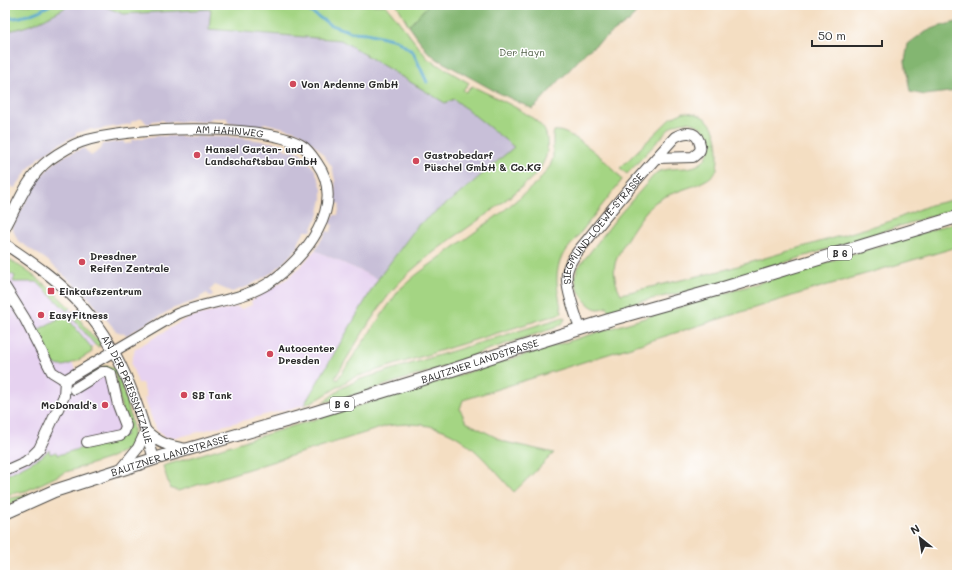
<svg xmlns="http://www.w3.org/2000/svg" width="962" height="580" font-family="Mali,sans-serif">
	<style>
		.built { fill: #e6d2f0 }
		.industrial { fill: #c8bfd8 }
		.green { fill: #a4d583; stroke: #688057 }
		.forest { fill: #83b671; stroke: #57704e }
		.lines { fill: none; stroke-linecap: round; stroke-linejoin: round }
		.stream { stroke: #4fa4cb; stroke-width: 3 }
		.minor-casing { stroke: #494642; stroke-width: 12 }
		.major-casing { stroke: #494642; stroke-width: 14 }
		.minor { stroke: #fff; stroke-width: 10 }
		.major { stroke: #fff; stroke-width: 12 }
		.poi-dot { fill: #d1495b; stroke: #fff; stroke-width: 1.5 }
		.labels { text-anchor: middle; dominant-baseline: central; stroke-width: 3; stroke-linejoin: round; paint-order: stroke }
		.shield { fill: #fff; stroke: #6b6b6b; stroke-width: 1 }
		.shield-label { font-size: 9px; font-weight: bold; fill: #2b2b2b }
		.park-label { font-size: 10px; fill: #4f5e45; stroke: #fff }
		.poi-label { font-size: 10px; font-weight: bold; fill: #2b2b2b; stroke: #fff; text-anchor: start }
		.street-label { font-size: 10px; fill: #2b2b2b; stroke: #fff }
	</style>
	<rect width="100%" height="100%" fill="#fff"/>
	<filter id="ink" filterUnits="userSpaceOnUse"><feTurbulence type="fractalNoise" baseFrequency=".025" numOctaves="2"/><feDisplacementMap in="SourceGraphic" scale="8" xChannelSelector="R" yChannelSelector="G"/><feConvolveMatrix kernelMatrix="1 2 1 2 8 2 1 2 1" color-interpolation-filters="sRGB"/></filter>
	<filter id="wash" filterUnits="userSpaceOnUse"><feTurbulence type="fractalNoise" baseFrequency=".012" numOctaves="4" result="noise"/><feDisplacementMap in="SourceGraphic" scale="16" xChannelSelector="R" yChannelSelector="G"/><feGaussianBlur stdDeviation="0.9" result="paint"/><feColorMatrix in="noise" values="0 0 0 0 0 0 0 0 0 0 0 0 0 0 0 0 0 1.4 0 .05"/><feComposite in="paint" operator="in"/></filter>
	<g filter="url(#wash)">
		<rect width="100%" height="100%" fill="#f4dec2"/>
		<!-- built -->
		<g class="built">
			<path d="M315 250 378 279 304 405 179 437H164L156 429 144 398 147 397 142 383H138L131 364 135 349 184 320 198 315 237 307 241 309 252 305 251 301 288 278 301 266Z"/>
			<path d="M5 272 15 276 13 281 37 282 67 311 70 308 73 311 69 314 95 345 91 347 64 315 66 366 72 363 81 378 88 374 89 376 105 368 126 435 58 455 56 452 50 454 48 450 41 457 5 476Z"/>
		</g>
		<!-- industrial -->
		<g class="industrial">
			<path d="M70 5H101L123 14 211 9 210 29 341 40 445 103 454 99 514 147 458 195 418 225 378 279 315 250 327 231 330 232 333 225 330 224 334 215H338L340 204 336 203 335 180 332 167 320 150 302 134 293 130 264 123 262 126 228 123 227 118H210V121L164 122 163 120 152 121V123L147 124 142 118 131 122V124L93 130 92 129 76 133V135L57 145 39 158 29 168 15 188 12 187 9 184 5 186V31L14 30 47 17Z"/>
			<path d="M155 136 234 137 284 144 283 148 291 152 292 148 301 153 315 170 322 188V199L319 213 311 231H305L298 243 299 245 297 248 282 264 273 272 249 286 232 292 215 285 210 290 213 296 210 297 207 293 200 297V299L172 309 127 335 116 331 88 297 47 260 18 241 12 228 38 179 53 164 66 155 84 148 91 156 101 149 103 144 123 141 125 144 131 143 132 140Z"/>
		</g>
		<!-- green -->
		<g class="green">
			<path d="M5 5H70C50 16 28 29 5 31Z"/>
			<path d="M101 5H386L428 59 469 83 463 90 466 92 472 86C489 95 542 116 546 134 548 142 548 154 544 161 538 175 525 184 513 194 476 225 430 249 397 285 391 291 387 298 382 304 365 328 350 353 335 378L337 380 399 290 416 275 501 213 538 182 550 166 553 158V136L554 131C569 127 614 166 622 180L562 256C553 276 558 291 562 313L352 378 320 398 304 405 378 279 418 225 458 195 514 147 454 99 445 103 341 40 209 29 211 9 123 14Z"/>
			<path d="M397 5H428L409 26Z"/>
			<path d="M684 112C718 113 720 143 717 170 714 174 710 178 706 180 690 189 673 191 657 201 645 208 618 250 615 264 613 275 616 285 621 294L724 270 891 221 930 205 957 199V208L742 276 708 287 642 301 609 311 607 307C604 308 601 309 598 309 586 308 573 285 576 274 576 271 578 268 580 265L619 215 656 173C673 163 702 177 709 150 714 127 686 114 670 128L627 174 620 168 671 118Z"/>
			<path d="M957 222V247L811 290 463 400 460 409 466 422 505 442 554 453 514 492C474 448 452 416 387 426L178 491 170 488 163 466Z"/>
			<path d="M5 257C29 271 51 288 70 308L67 311 37 282H13L15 276 5 271Z"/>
			<path d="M73 311 94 338 99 339 101 341 99 347 95 345 69 314Z"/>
			<path d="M65 315 91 347 92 352C84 357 76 362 67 365 49 372 42 343 36 331Z"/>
			<path d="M564 317 565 319 562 324 555 328 487 350 446 366 354 395 322 403 342 388 358 380Z"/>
			<path d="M105 366 112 367 117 370 129 410 133 429V438L128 449 107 459 66 472 26 491 5 495V476L41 457 49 450 50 454 56 452 58 455 126 435 115 373 89 377 88 374Z"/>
			<path d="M29 495 30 496 5 506V499Z"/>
		</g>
		<!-- forest -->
		<g class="forest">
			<path d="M428 5H641L628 23 627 22 586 52 533 109 493 90 437 59 427 51 409 26Z"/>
			<path d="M957 22V91L925 95 910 92 905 61 908 44C927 29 935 27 957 22Z"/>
		</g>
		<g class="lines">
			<!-- stream -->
			<g class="stream">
				<path d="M136 5 153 8 174 5"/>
				<path d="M297 5 303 7 331 25 351 32 367 33 396 40 413 52 427 82"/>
				<path d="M5 18C20 19 37 13 50 5"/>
			</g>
		</g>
	</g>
	<g filter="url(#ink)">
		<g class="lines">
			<defs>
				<g id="minor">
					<path id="s1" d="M5 228C18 204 27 177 49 160 59 153 70 146 81 142 125 127 261 122 301 145 308 149 313 157 317 163 348 206 304 259 269 283 241 301 207 301 177 314L65 380"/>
					<path id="s2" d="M5 244C30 261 56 278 77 301 120 346 137 400 154 459"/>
					<path d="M5 287 25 319 52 372 65 380"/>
					<path id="s3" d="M580 329C576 315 565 287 567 273 569 260 580 249 588 239 615 204 645 170 675 137 684 132 695 130 699 141 700 144 701 148 700 150 699 153 695 155 693 157L656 158"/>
					<path d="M74 389 102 372H107L111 374 118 405 126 426 124 432 120 435 87 442"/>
					<path d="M146 431C159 443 168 446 186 449"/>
					<path d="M120 470 138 448 146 431"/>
					<path d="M5 471 25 462 31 457 39 449 64 396 65 380"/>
				</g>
				<g id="major">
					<path id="s4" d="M5 513 54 491 154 459 313 413 443 373 506 352 609 320 723 288 957 217"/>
				</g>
			</defs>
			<!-- minor casing -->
			<use href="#minor" class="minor-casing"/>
			<!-- major casing -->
			<use href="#major" class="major-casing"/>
			<!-- minor -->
			<use href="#minor" class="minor"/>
			<!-- major -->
			<use href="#major" class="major"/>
		</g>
	</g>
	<!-- markers -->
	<g class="poi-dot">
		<circle cx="293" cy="84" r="4"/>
		<circle cx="197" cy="155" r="4"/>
		<circle cx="416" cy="161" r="4"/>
		<circle cx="82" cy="262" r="4"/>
		<rect x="47" y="287" width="8" height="8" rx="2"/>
		<circle cx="41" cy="315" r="4"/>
		<circle cx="270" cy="354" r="4"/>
		<circle cx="184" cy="395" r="4"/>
		<circle cx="105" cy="405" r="4"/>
	</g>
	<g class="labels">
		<!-- shield labels -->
		<g class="shield">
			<rect x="828" y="246" width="24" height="14" rx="3"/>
			<rect x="330" y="397" width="24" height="14" rx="3"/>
		</g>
		<g class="shield-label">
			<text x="840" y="253">B 6</text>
			<text x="342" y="404">B 6</text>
		</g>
		<!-- park labels -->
		<g class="park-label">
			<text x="522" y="52">Der Hayn</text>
		</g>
		<!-- poi labels -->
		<g class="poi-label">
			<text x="301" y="84">Von Ardenne GmbH</text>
			<text x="205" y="149">Hansel Garten- und<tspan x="205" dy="12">Landschaftsbau GmbH</tspan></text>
			<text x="424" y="155">Gastrobedarf<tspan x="424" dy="12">Püschel GmbH &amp; Co.KG</tspan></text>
			<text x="90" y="256">Dresdner<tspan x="90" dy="12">Reifen Zentrale</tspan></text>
			<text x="59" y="291">Einkaufszentrum</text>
			<text x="49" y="315">EasyFitness</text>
			<text x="278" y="348">Autocenter<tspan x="278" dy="12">Dresden</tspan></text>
			<text x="192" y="395">SB Tank</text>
			<text x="97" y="405" text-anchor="end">McDonald's</text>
		</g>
		<!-- street labels -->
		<g class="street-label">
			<text stroke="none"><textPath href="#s1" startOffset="268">AM HAHNWEG</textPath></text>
			<text stroke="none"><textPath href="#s3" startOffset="114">SIEGMUND-LOEWE-STRASSE</textPath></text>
			<text stroke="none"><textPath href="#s4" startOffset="499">BAUTZNER LANDSTRASSE</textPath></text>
			<text stroke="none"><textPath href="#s2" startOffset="195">AN DER PRIESSNITZAUE</textPath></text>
			<text stroke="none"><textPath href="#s4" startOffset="175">BAUTZNER LANDSTRASSE</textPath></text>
		</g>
	</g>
	<!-- margin -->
	<rect width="962" height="580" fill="none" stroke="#fff" stroke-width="20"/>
	<!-- north arrow -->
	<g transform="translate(920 538) rotate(330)" stroke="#ffffff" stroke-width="3" paint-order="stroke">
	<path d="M0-3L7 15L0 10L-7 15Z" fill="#2b2b2b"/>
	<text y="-6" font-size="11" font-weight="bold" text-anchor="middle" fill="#2b2b2b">N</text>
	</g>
	<!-- scale -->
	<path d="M812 40v6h70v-6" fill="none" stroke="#2b2b2b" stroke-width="2"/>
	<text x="818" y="40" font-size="12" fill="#2b2b2b" stroke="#ffffff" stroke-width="3" paint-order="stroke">50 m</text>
</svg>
